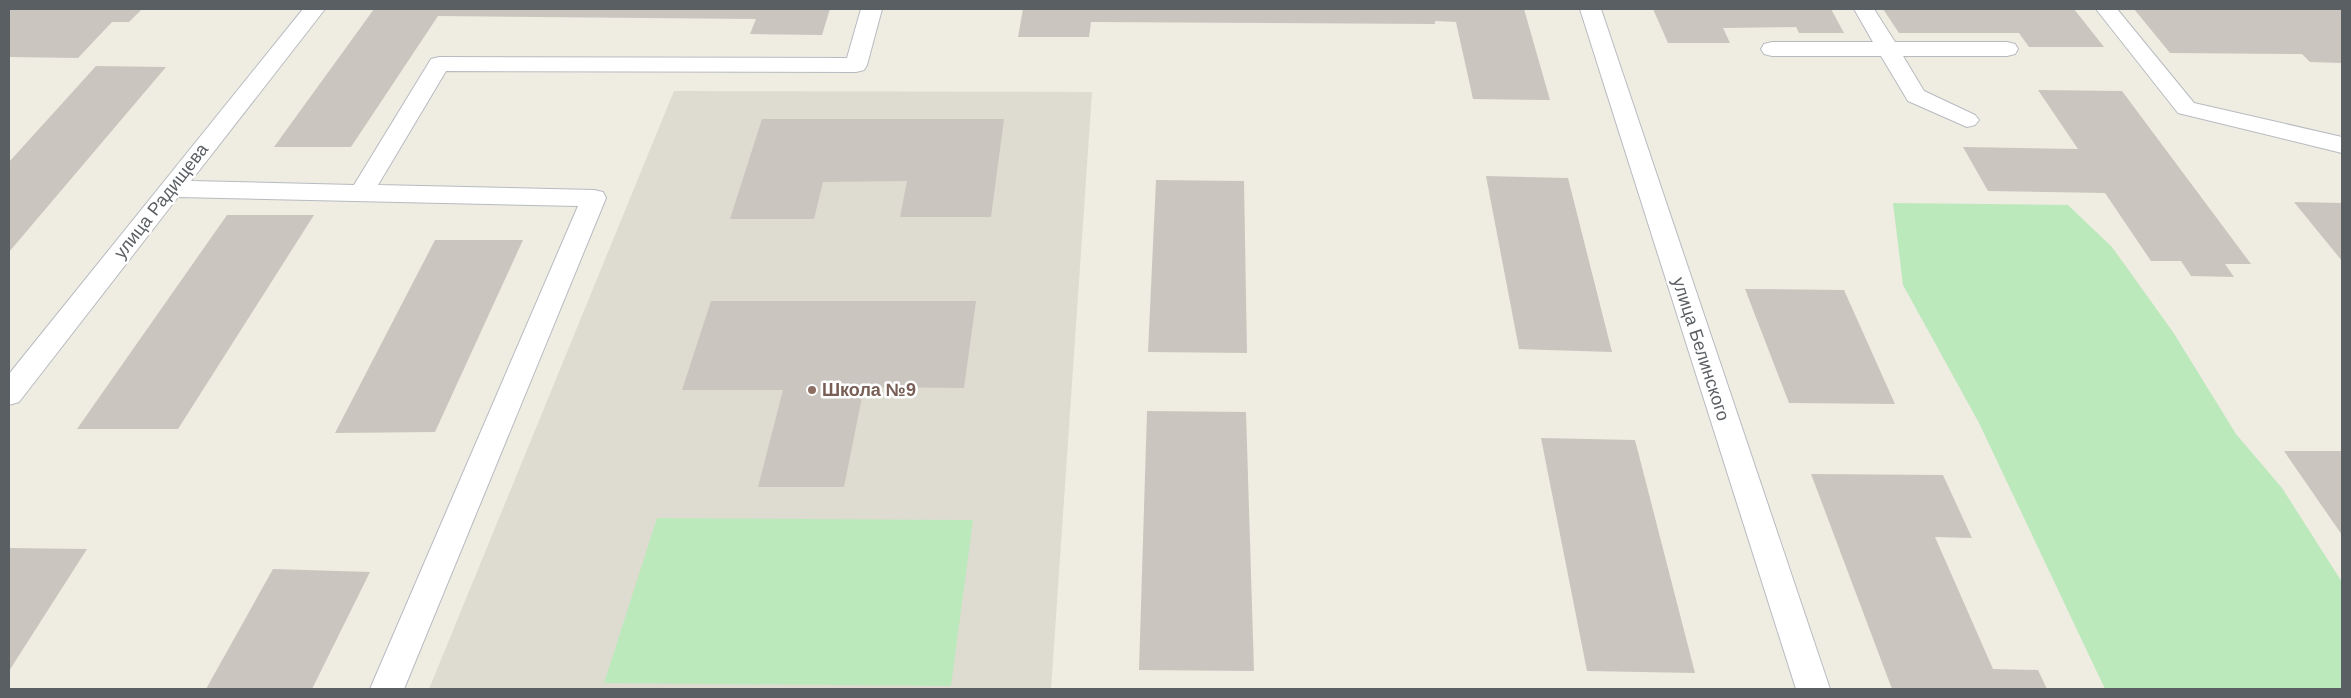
<svg xmlns="http://www.w3.org/2000/svg" width="2351" height="698" font-family="Arial,sans-serif">
	<style>
		.education { fill: #dedbd1 }
		.green { fill: #bce9bc }
		.building { fill: #cac6bf }
		.lines { fill: none; stroke-linecap: round; stroke-linejoin: round }
		.minor-casing { stroke: #b7bbc0; stroke-width: 2 }
		.minor { fill: #fff; fill-rule: evenodd }
		.education-dot { fill: #8d6e63; stroke: #fff; stroke-width: 2 }
		.labels { text-anchor: middle; dominant-baseline: central; stroke-width: 5; stroke-linejoin: round; paint-order: stroke }
		.street-label { font-size: 18px; fill: #5a5f64; stroke: #fff }
		.education-label { font-size: 18px; font-weight: bold; fill: #785e54; stroke: #fff; text-anchor: start }
	</style>
	<rect width="100%" height="100%" fill="#efece2"/>
	<!-- education -->
	<path class="education" d="M674 91 1092 92 1051 689H429Z"/>
	<!-- green -->
	<g class="green">
		<path d="M1893 203 2068 205 2112 247 2173 332 2236 434 2282 488 2342 582V689H2105L1979 423 1903 285Z"/>
		<path d="M657 518 973 520 951 686 604 683Z"/>
	</g>
	<!-- building -->
	<g class="building">
		<path d="M9 9H142L129 22H112L78 58 9 57Z"/>
		<path d="M374 9H830L822 35 750 34 756 19 438 16 351 147H274Z"/>
		<path d="M1023 9H1524L1550 100 1473 99 1456 22 1435 21V24L1091 22 1089 37H1018Z"/>
		<path d="M1653 9H1831L1844 33H1799L1796 27 1723 28 1730 43H1668Z"/>
		<path d="M1883 9H2074L2104 47H2029L2019 33H1899Z"/>
		<path d="M2134 9H2342V63L2310 62 2302 54 2170 53Z"/>
		<path d="M96 66 166 67 9 252V162Z"/>
		<path d="M2038 90 2122 91 2251 264H2225L2234 277 2191 276 2181 261H2151L2105 193 1988 191 1963 147 2078 149Z"/>
		<path d="M762 119H1004L991 217H900L907 181 823 182 814 219H730Z"/>
		<path d="M1486 176 1568 178 1612 352 1519 349Z"/>
		<path d="M1156 180 1244 181 1247 353 1148 352Z"/>
		<path d="M2294 202 2342 203V261Z"/>
		<path d="M227 215H314L178 429H77Z"/>
		<path d="M435 240H523L435 432 335 433Z"/>
		<path d="M1745 289 1844 290 1895 404 1789 403Z"/>
		<path d="M711 301H976L964 388 864 387 844 487H758L783 390H682Z"/>
		<path d="M1147 411 1246 412 1254 671 1139 670Z"/>
		<path d="M1541 438 1635 440 1695 673 1587 671Z"/>
		<path d="M2284 451H2342V535Z"/>
		<path d="M1811 474 1943 475 1972 538 1935 537 1993 669 2038 670 2047 689H1892Z"/>
		<path d="M9 548 87 549 9 671Z"/>
		<path d="M273 569 370 572 312 689H206Z"/>
	</g>
	<g class="lines">
		<defs>
			<g id="minor">
				<path d="M303 9H325L191 181 354 185 428 64 431 59 439 57 847 58 861 9H882L867 65 864 70 856 72 446 71 378 185 594 190 603 192 606 198 404 689H370L578 206 178 197 19 402 9 405V374Z"/>
				<path d="M1580 9H1601L1830 689H1796Z"/>
				<path d="M1854 9H1874L1895 42H2007L2015 44 2018 49 2015 54 2007 56H1903L1924 91 1975 115 1979 120 1975 125 1967 127 1908 101 1881 56H1772L1764 54 1761 49 1764 44 1772 42H1873Z"/>
				<path d="M2096 9H2117L2194 103 2342 137V153L2178 113Z"/>
			</g>
		</defs>
		<!-- minor casing -->
		<use href="#minor" class="minor-casing"/>
		<!-- minor -->
		<use href="#minor" class="minor"/>
	</g>
	<!-- markers -->
	<circle class="education-dot" cx="812" cy="390" r="5"/>
	<g class="labels">
		<!-- street labels -->
		<g class="street-label">
			<text transform="translate(161 201) rotate(-52)">улица Радищева</text>
			<text transform="translate(1701 349) rotate(72)">улица Белинского</text>
		</g>
		<!-- education labels -->
		<g class="education-label">
			<text x="822" y="390">Школа №9</text>
		</g>
	</g>
	<!-- border -->
	<rect width="2351" height="698" fill="none" stroke="#5a5f64" stroke-width="20"/>
</svg>
